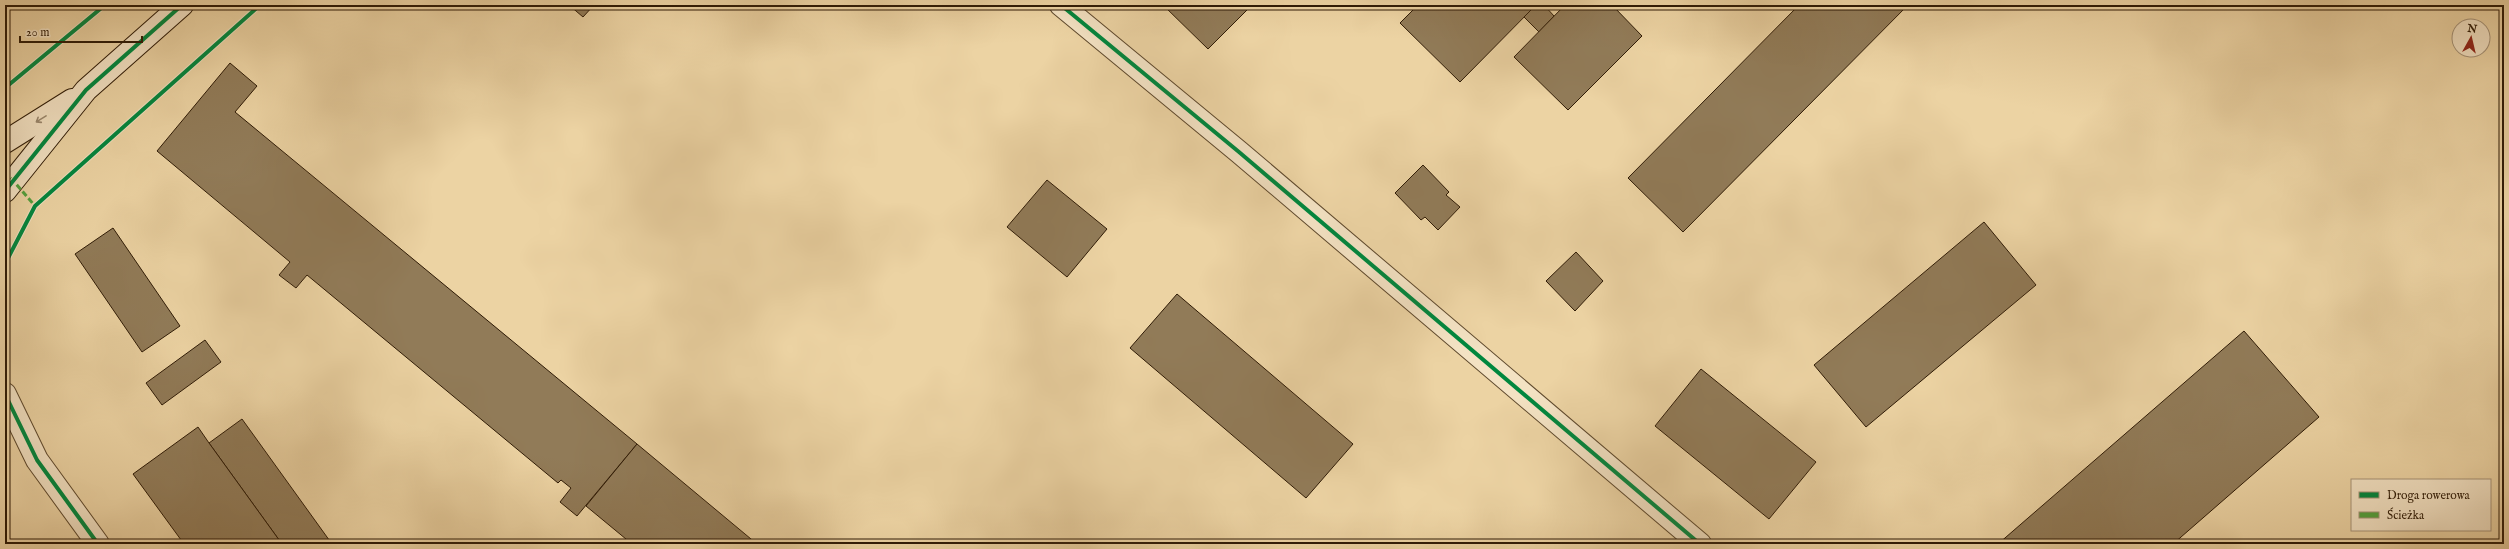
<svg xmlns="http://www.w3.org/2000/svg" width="2509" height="549" font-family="'IM FELL English',serif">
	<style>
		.building { fill: #917b58; stroke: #2f1b06 }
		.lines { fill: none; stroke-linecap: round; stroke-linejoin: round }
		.street-casing { stroke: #5e492d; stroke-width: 24 }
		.secondary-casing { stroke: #2f1b06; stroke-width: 24 }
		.street { stroke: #f3e2c3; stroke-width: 22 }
		.secondary { stroke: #f3e2c3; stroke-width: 22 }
		.quiet { stroke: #52a13d; stroke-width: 3; stroke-dasharray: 6 3; stroke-linecap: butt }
		.cycleway-casing { stroke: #f3e2c3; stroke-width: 6 }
		.cycleway { stroke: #00873e; stroke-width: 4 }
		.oneway { stroke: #9b886e }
	</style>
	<rect width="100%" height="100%" fill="#ecd3a3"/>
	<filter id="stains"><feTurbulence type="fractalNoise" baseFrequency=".005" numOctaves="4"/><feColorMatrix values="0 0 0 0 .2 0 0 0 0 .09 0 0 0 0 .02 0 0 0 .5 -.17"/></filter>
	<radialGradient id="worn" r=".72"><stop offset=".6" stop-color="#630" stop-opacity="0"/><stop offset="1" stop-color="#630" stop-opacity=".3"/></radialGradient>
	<!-- building -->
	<g class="building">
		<path d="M569 5H594L583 17Z"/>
		<path d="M1163 5H1252L1208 49Z"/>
		<path d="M1418 5H1536L1460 82 1400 23Z"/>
		<path d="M1536 5H1544L1554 16 1539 32 1524 17Z"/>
		<path d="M1565 5H1612L1642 36 1568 110 1514 57Z"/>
		<path d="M1799 5H1908L1683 232 1628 178Z"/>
		<path d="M230 63 257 86 235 112 637 444 577 516 560 502 571 488 561 480 558 483 307 275 296 288 279 275 290 262 157 151Z"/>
		<path d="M1423 165 1449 192 1446 195 1460 207 1438 230 1425 217 1421 220 1395 193Z"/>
		<path d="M1047 180 1107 229 1067 277 1007 227Z"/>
		<path d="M1984 222 2036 285 1866 427 1814 365Z"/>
		<path d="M113 228 180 326 142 352 75 254Z"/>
		<path d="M1576 252 1603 281 1575 311 1546 281Z"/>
		<path d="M1177 294 1353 444 1306 498 1130 348Z"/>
		<path d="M2244 331 2319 417 2173 544H1998Z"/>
		<path d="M205 340 221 362 162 405 146 383Z"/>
		<path d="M1701 369 1816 462 1769 519 1655 426Z"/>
		<path d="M242 419 332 544H282L209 443Z"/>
		<path d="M198 427 209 443 282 544H184L133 474Z"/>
		<path d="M637 444 757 544H632L586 506Z"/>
	</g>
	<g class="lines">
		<defs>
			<g id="street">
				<path d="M1061 5 1239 152 1700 544"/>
				<path d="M5 394 37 460 98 544"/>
			</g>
			<g id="secondary">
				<path d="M5 142 72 100"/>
				<path d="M5 191 86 90 182 5"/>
			</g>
		</defs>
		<!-- street casing -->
		<use href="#street" class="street-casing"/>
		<!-- secondary casing -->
		<use href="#secondary" class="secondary-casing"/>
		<!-- street -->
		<use href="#street" class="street"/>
		<!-- secondary -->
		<use href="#secondary" class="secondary"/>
		<!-- quiet -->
		<path class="quiet" d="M5 171 35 206"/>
		<defs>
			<g id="cycleway">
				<path d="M1061 5 1239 152 1700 544"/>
				<path d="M5 88 105 5"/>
				<path d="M5 191 86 90 182 5"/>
				<path d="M5 264 35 206 260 5"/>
				<path d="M5 394 37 460 98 544"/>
			</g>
		</defs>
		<!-- cycleway casing -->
		<use href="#cycleway" class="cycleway-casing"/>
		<!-- cycleway -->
		<use href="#cycleway" class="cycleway"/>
	</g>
	<!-- one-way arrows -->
	<defs><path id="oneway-shaft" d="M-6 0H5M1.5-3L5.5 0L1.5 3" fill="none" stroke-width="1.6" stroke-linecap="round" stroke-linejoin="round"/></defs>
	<use class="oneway" href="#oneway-shaft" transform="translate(41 119) rotate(148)"/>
	<!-- margin -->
	<rect width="2509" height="549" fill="none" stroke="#ecd3a3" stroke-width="20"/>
	<rect x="6" y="6" width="2497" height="537" fill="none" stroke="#2f1b06" stroke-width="2"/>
	<rect x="10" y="10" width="2489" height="529" fill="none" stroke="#2f1b06"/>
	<!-- legend -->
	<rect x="2351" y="479" width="140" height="52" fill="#f3e2c3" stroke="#a59277"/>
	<rect x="2359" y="492" width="20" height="6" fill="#00873e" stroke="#a59277"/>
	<text x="2387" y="499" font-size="12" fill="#2f1b06">Droga rowerowa</text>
	<rect x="2359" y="512" width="20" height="6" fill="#52a13d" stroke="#a59277"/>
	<text x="2387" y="519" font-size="12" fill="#2f1b06">Ścieżka</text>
	<!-- north arrow -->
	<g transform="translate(2471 38) rotate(8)"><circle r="19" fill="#f3e2c3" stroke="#a59277"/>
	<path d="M0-3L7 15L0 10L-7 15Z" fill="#8f2418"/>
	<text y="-6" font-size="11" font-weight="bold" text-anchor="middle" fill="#2f1b06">N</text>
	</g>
	<!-- scale -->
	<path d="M20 36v6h122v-6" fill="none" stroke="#2f1b06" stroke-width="2"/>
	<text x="26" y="36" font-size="12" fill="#2f1b06" stroke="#f3e2c3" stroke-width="3" paint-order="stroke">20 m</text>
	<rect width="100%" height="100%" filter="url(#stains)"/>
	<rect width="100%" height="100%" fill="url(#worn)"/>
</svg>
